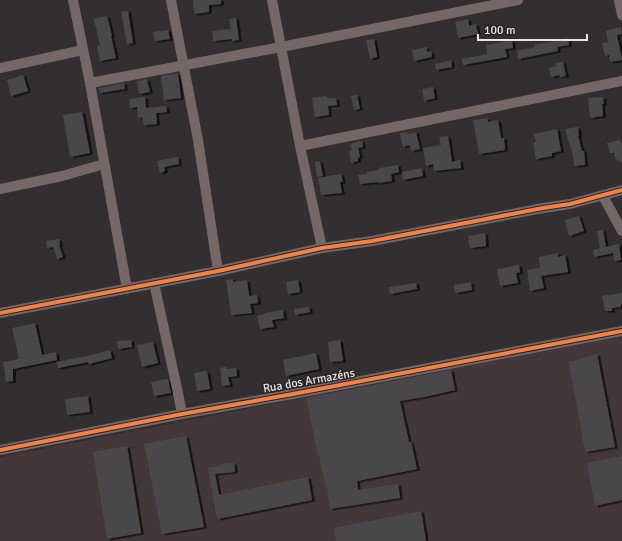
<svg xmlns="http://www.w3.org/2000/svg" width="622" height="541" font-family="Signika,sans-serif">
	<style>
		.built { fill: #43373a }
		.building { fill: #4a4748; filter: url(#shadow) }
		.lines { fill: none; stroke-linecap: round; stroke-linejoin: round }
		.minor { stroke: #746766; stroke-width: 10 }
		.cycleway-casing { stroke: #2a2425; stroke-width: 6 }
		.cycleway { stroke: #f48246; stroke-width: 4 }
		.labels { text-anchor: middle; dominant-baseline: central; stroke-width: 3; stroke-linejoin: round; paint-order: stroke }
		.street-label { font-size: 12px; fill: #eae6e7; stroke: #2a2425 }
	</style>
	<defs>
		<filter id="shadow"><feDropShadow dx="3" dy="1.5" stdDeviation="0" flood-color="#0009"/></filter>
	</defs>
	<rect width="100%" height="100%" fill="#332e30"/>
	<!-- built -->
	<path class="built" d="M622 336V541H0V457Z"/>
	<!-- building -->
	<g class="building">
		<path d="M193 0H221V4L209 5V12L194 14Z"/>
		<path d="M128 11 133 43 127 44 121 12Z"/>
		<path d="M107 16 112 36H111L116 58 100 61 97 46 100 45 94 19Z"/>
		<path d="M236 18 239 40 232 41V39L213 41 212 31 231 29 229 19Z"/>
		<path d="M468 19 469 26 476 24 478 34 458 38 455 22Z"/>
		<path d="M621 27 622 34 617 35 622 60 610 62 609 55 605 56 602 43 608 42 606 31Z"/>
		<path d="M168 30 170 39 155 41 153 32Z"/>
		<path d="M568 38 569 45 557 47 558 51 518 59 517 51 535 47V44L559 41 558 40Z"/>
		<path d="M374 39 377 57 370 59 366 40Z"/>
		<path d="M512 40 513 48 505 49 507 57 463 65 462 59 487 54 486 45Z"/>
		<path d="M427 47V52L431 51 432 57 414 61 412 50Z"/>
		<path d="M451 60 452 67 436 70 435 64Z"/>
		<path d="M563 62 566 76 560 77 559 75 551 77 549 68 556 66V63Z"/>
		<path d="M178 73 181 98 164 100 161 76Z"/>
		<path d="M23 75 28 91 11 96 7 80Z"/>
		<path d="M147 79 150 92 139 94 137 81Z"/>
		<path d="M124 83 125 89 100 93 99 88Z"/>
		<path d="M433 87 435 98 424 101 422 89Z"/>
		<path d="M357 95 360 109 354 110 351 96Z"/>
		<path d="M327 96V98H336L337 105 328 106 329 115 315 117 312 98Z"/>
		<path d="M145 97 146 108 166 106 167 112 156 113 157 124 144 125 142 117 138 118 137 107 130 108 129 99Z"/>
		<path d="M603 97 604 104H602L603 116 590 118 588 98Z"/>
		<path d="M82 112 90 153 70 157 63 115Z"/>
		<path d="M488 118V122L498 120 501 138H504L505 150 479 154 473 120Z"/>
		<path d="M578 127 579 136H578L582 151H584L585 165 574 166 573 156 565 129Z"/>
		<path d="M557 129 561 151 552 153V156L536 159 533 143 536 142 534 134Z"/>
		<path d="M407 132 408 134 416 132 420 149 411 151 410 145 403 147 400 133Z"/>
		<path d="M448 136 452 162 460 160 461 168 434 171 433 164 426 166 423 148 441 145 439 137Z"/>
		<path d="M620 140 622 144V163L615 158 614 153H610L607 143Z"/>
		<path d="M362 141 363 147 358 148 360 157 358 158V161L351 163 349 151 352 150 350 144Z"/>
		<path d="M178 157 179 164 164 167 165 171 160 173 157 161Z"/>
		<path d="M320 161 323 176 317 177 315 162Z"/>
		<path d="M398 165 399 172 391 174 392 181 379 183V182L360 184 358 175 367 174V172L379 170V168Z"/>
		<path d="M422 168 423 176 403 180 402 172Z"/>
		<path d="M341 174 343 182H340L342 193 321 195 318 178Z"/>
		<path d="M579 216 584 231 569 236 565 220Z"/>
		<path d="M603 230 606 247 619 244 621 260 614 261 613 253 594 257 593 250 600 248 597 231Z"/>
		<path d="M485 233 486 246 470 248 468 236Z"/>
		<path d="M59 239 60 245H59L63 257 57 259 53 247 47 248 46 241Z"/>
		<path d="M558 253V257L565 255 568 272 541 276 544 288 530 291 527 270 540 268 539 257Z"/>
		<path d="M519 265 520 272 516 273 518 283 500 286 497 269Z"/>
		<path d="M233 279V282L247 280 249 296 257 295 258 303 250 304 252 313 231 315 226 280Z"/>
		<path d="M298 280 300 292 288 294 286 282Z"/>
		<path d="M471 282 472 290 455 293 454 285Z"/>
		<path d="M416 283 417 289 390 294 389 287Z"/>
		<path d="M622 293V303L620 307 612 308V311H605L602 296Z"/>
		<path d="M309 307 310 312 295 315 294 309Z"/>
		<path d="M283 310 284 318 272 320 274 327 260 329 257 316 265 314V313Z"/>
		<path d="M35 323 42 355 56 352 57 360 13 369V381L6 382 3 362 19 359 12 328Z"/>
		<path d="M131 340 132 347 118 349 117 341Z"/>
		<path d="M340 340 343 361 330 362 328 342Z"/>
		<path d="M153 342 158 363 142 367 137 345Z"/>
		<path d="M110 350 112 358 89 364 88 362 58 368 56 362 87 356Z"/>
		<path d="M316 353 319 369 286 376 283 360Z"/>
		<path d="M597 354 615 447 585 452 569 362Z"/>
		<path d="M226 367 227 369 236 368 237 376 228 377 230 385 222 386 220 368Z"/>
		<path d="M451 370 455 390 424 397 400 401 409 442H411L417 469 357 481 358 490 398 484 400 498 330 509 327 487 326 488 319 455 318 456 306 398Z"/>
		<path d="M207 371 210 389 197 391 194 373Z"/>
		<path d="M168 379 171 393 154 396 151 382Z"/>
		<path d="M88 396 90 412 67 415 65 399Z"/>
		<path d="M186 436 204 527 162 534 144 444Z"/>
		<path d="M127 446 141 533 107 539 93 452Z"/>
		<path d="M622 456V500L595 506 587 463Z"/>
		<path d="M234 463 235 472 215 474 219 495 308 477 312 500 217 519 208 468 220 466V464Z"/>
		<path d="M421 511 426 541H336L334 528Z"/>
	</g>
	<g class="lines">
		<!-- minor -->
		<g class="minor">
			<path d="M73 0 90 83 127 289"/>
			<path d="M171 0 198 140 218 271"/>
			<path d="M272 0 300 146 322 248"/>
			<path d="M619 0 622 15"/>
			<path d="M0 68 83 50"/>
			<path d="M90 83 281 47 518 0"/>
			<path d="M300 146 622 81"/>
			<path d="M0 189 62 176 104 164"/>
			<path d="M603 196 622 231"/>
			<path d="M154 283 178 393 182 414"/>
			<path d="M0 313 218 271 322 248 372 241 543 208 570 204 622 190"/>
			<path d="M0 450 182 414 293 394 622 331"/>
		</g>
		<defs>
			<g id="cycleway">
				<path d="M0 313 218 271 322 248 372 241 543 208 570 204 622 190"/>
				<path d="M0 450 182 414 293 394 622 331"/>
			</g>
		</defs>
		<!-- cycleway casing -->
		<use href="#cycleway" class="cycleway-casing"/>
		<!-- cycleway -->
		<use href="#cycleway" class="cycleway"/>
	</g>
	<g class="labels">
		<!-- street labels -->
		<g class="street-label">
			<text transform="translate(309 381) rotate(-10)">Rua dos Armazéns</text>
		</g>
	</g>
	<!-- scale -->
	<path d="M478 34v6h109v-6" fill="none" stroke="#eae6e7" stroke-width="2"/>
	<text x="484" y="34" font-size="12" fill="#eae6e7" stroke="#2a2425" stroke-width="3" paint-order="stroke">100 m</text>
</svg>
